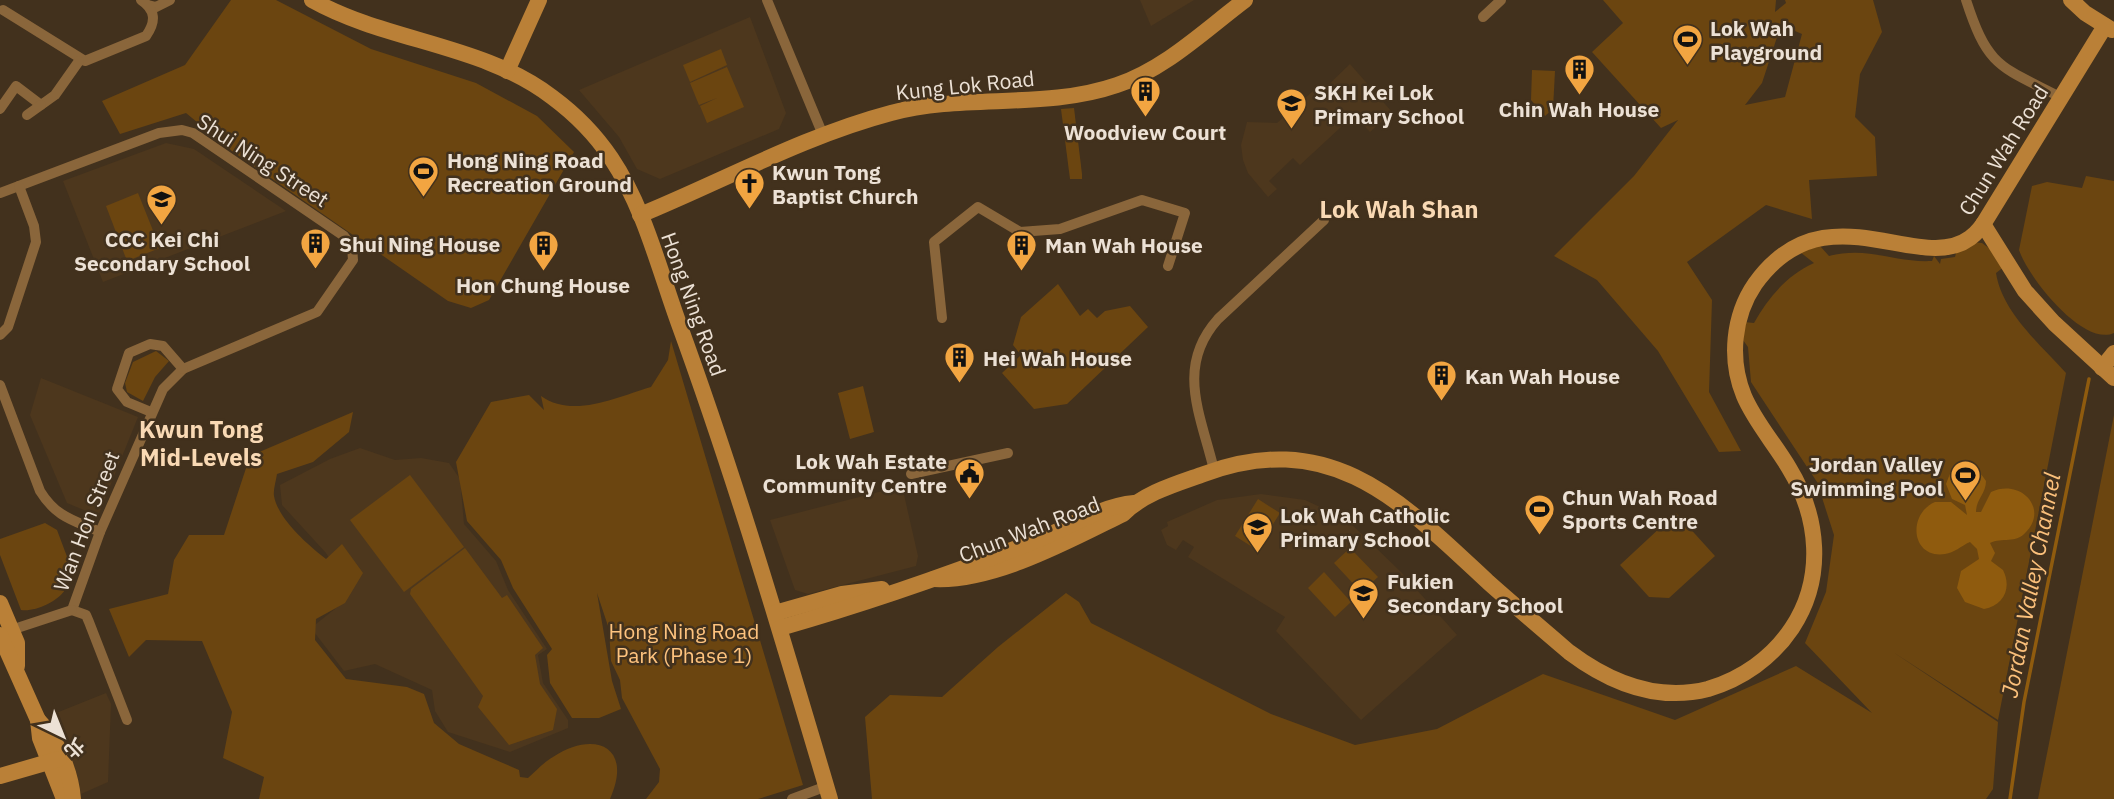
<svg xmlns="http://www.w3.org/2000/svg" width="2114" height="799" font-family="'IBM Plex Sans','Noto Sans TC',sans-serif">
	<style>
		.built { fill: #4d371d }
		.green { fill: #6b4510; fill-rule: evenodd }
		.water { fill: #8f5b0e }
		.lines { fill: none; stroke-linecap: round; stroke-linejoin: round }
		.stream { stroke: #8f5b0e; stroke-width: 3.5 }
		.street { stroke: #8a663b; stroke-width: 10 }
		.secondary { stroke: #ba8037; stroke-width: 16 }
		.labels { text-anchor: middle; dominant-baseline: central; stroke-width: 5; stroke-linejoin: round; paint-order: stroke }
		.poi-label { font-size: 21px; font-weight: bold; fill: #ece1d5; stroke: #42311d; text-anchor: start }
		.street-label { font-size: 21px; fill: #ece1d5; stroke: #42311d }
		.park-label { font-size: 21px; fill: #fec37e; stroke: #42311d }
		.water-label { font-size: 23px; font-style: italic; fill: #fbc07b; stroke: #42311d }
		.quarter-label { font-size: 24px; font-weight: bold; fill: #f9d9b4; stroke: #42311d }
	</style>
	<rect width="100%" height="100%" fill="#42311d"/>
	<!-- built -->
	<g class="built">
		<path d="M1140 0H1194L1151 26Z"/>
		<path d="M750 17 786 113 779 129 660 179 637 169 619 137 579 90Z"/>
		<path d="M1350 64 1392 112 1370 132 1354 115 1300 165 1293 158 1269 181 1277 189 1268 197 1248 173 1243 160 1241 145 1247 122 1277 123 1313 91 1324 89Z"/>
		<path d="M166 143 194 149 286 211 103 282 63 181Z"/>
		<path d="M41 378 138 417 98 516 67 503 30 415Z"/>
		<path d="M360 448 395 460 421 458 449 463 460 479 464 524 496 561 508 590 547 649 538 655 543 683 568 720V728L510 752 448 732 435 711 432 690 375 664 344 671 311 628 341 604 336 569 326 553 282 505 280 485 330 459Z"/>
		<path d="M902 486 918 556 916 566 808 594 795 590 770 520Z"/>
		<path d="M1261 494 1305 500 1346 519 1401 572 1457 635 1361 720 1276 631 1285 617 1188 557 1194 547 1183 540 1176 550 1167 545 1161 530 1168 526 1167 522 1217 500Z"/>
		<path d="M106 693 111 704 108 782 81 794 51 715Z"/>
	</g>
	<!-- green -->
	<g class="green">
		<path d="M231 0H276L371 49 476 83 537 116 574 152 489 300 471 308 448 301 232 151 186 113 120 134 102 101 185 65Z"/>
		<path d="M1603 0H1776L1775 12 1786 3 1785 0H1873L1882 32 1860 74 1855 117 1875 137 1877 176 1809 180 1812 219 1766 205 1687 262 1712 300 1709 392 1741 451 1719 452 1658 351 1597 280 1554 256 1634 176 1678 120 1661 128 1592 52 1623 23ZM1781 25 1802 34 1785 97 1745 105 1762 83Z"/>
		<path d="M721 49 727 65 690 82 683 65Z"/>
		<path d="M727 67 744 107 707 123 700 106 717 98 699 105 690 83Z"/>
		<path d="M1532 70 1555 71 1553 109 1545 116 1531 100Z"/>
		<path d="M1074 108 1082 174V179H1070L1061 109Z"/>
		<path d="M2086 176 2114 181V333C2083 347 2028 277 2019 250L2032 186 2047 182 2082 188Z"/>
		<path d="M138 193 160 248 127 261 106 206Z"/>
		<path d="M1959 241 1982 243 2009 263 1996 273C2002 312 2040 344 2066 373L1998 720 1893 652 1998 722 1993 789 1986 799H872L865 717 890 695 942 697 998 647 1066 593 1079 602 1091 623 1271 714 1355 745 1437 729 1543 674 1675 720 1796 666 1872 713 1805 643 1826 592 1834 535 1817 482 1751 382 1748 347 1740 336 1744 322 1754 323C1768 298 1787 275 1814 263L1800 252 1820 246 1829 256C1869 246 1894 263 1932 261L1934 256 1940 264 1941 259 1955 257Z"/>
		<path d="M1058 284 1080 316 1088 309 1097 318 1105 311 1130 306 1148 327 1067 404 1034 409 1002 373 1021 355 1013 345 1021 317Z"/>
		<path d="M671 341 803 785 758 799H646L659 782 660 769 622 698 620 680 611 661 609 629 597 593 612 681 621 709 599 718H572L550 683 547 655 552 649 513 588 501 560 467 521 456 462 491 402 529 395 544 410 541 396C573 419 617 397 651 387L668 360Z"/>
		<path d="M156 351 169 361 155 377 143 401 127 392 125 383 133 362Z"/>
		<path d="M863 386 874 432 850 439 838 393Z"/>
		<path d="M353 412 349 432 313 462 277 474C276 481 273 490 274 496 278 519 309 546 326 559L342 544 363 573 345 603 316 619 315 640 346 679 407 687 424 694 434 723 459 744 519 770 520 777 528 778C536 771 544 762 553 757 593 730 634 745 610 799H259L264 777 223 758 232 712 202 641 146 640 129 657 109 609 168 594 174 560 189 535H224L250 456Z"/>
		<path d="M2114 415V799H2038Z"/>
		<path d="M410 475 464 547 404 592 350 520Z"/>
		<path d="M1258 499 1280 513 1257 550 1235 536Z"/>
		<path d="M1676 513 1715 556 1669 598 1649 597 1620 565Z"/>
		<path d="M45 523 57 530 69 562 59 588 65 590C57 602 35 612 21 610L0 555V539Z"/>
		<path d="M465 548 502 598 507 595 543 648 535 655 540 684 557 709 553 730 509 745 478 707 483 696 410 594 411 589Z"/>
		<path d="M1350 548 1378 577 1361 592 1334 563Z"/>
		<path d="M1324 572 1351 602 1335 617 1308 588Z"/>
	</g>
	<!-- water -->
	<path class="water" d="M1962 465 1976 467 1986 481C1986 494 1976 499 1976 512H1981L1991 492C2020 478 2049 508 2026 532 2016 544 2002 537 1990 543L1995 553 1991 561 2003 570C2012 588 2004 605 1984 609L1965 602 1957 588 1961 571 1979 559 1977 549 1970 542C1961 546 1954 553 1945 554 1911 559 1907 514 1935 502H1951L1967 515 1965 505 1952 499 1946 484 1951 471Z"/>
	<g class="lines">
		<!-- stream -->
		<path class="stream" d="M2010 799 2024 702 2089 379"/>
		<!-- street -->
		<g class="street">
			<path d="M767 0 823 135"/>
			<path d="M1966 0C1988 68 2000 66 2060 97"/>
			<path d="M148 5 156 7 170 0"/>
			<path d="M3 10 85 61 146 36C156 22 156 10 141 0"/>
			<path d="M1483 17 1501 0"/>
			<path d="M0 109 16 86 41 105 55 95 79 61"/>
			<path d="M27 115 41 105"/>
			<path d="M0 193 159 133 182 130 193 133 344 236 352 247 353 260 317 312 183 369 163 389 100 532 72 610"/>
			<path d="M942 318 934 242 978 207 1020 232 1060 229 1142 200 1185 213 1168 266"/>
			<path d="M0 335 8 327 36 242 34 226 19 186"/>
			<path d="M0 385 40 491C56 517 73 520 100 532"/>
			<path d="M151 412 127 402 117 389 129 353 150 344 163 346 183 369"/>
			<path d="M1214 470C1201 415 1175 367 1218 319L1324 220"/>
			<path d="M911 474 1008 453"/>
			<path d="M72 610 86 615 89 622 127 720"/>
			<path d="M8 631 72 610"/>
			<path d="M792 799 827 786"/>
		</g>
		<!-- secondary -->
		<g class="secondary">
			<path d="M312 0C387 42 483 44 552 97 575 114 595 134 611 158 644 207 659 269 679 324 736 480 783 640 830 799"/>
			<path d="M2071 0 2085 13 2112 30"/>
			<path d="M507 71 539 0"/>
			<path d="M640 215C723 181 804 136 891 113 964 93 1045 110 1117 85 1165 69 1205 30 1245 0"/>
			<path d="M1983 224 2025 291 2054 323 2114 378"/>
			<path d="M2102 368 2114 353"/>
			<path d="M934 579C994 582 1070 540 1123 514 1144 493 1176 484 1204 474 1332 427 1402 502 1488 582 1515 606 1542 629 1569 652 1609 682 1657 702 1708 689 1742 679 1772 658 1792 628 1825 578 1819 517 1789 468 1775 444 1755 422 1744 396 1729 360 1733 316 1755 284 1825 186 1919 276 1970 238 1977 233 1983 225 1987 218L2105 26"/>
			<path d="M0 603 17 643V666"/>
			<path d="M775 613 842 594 882 589"/>
			<path d="M780 628C864 604 948 575 1030 543 1063 531 1099 506 1134 503"/>
			<path d="M0 635 38 720 40 738 64 799"/>
			<path d="M38 720C57 739 71 772 73 799"/>
			<path d="M0 776 59 759"/>
		</g>
	</g>
	<!-- icons -->
	<defs>
		<symbol id="stadium-pin" viewBox="-11 -11 22 30"><path d="M0 17L-7.5 6A9.5 9.5 0 1 1 7.5 6Z" fill="#f2a541" stroke="#42311d"/><path d="M0-5a6.5 5 0 1 0 0 10a6.5 5 0 1 0 0-10ZM-3.5-1.8h7v3.6h-7Z" fill="#111"/></symbol>
		<symbol id="building-pin" viewBox="-11 -11 22 30"><path d="M0 17L-7.5 6A9.5 9.5 0 1 1 7.5 6Z" fill="#f2a541" stroke="#42311d"/><path d="M-4-6H4V6H1V3H-1V6H-4ZM-2.5-4.3h1.7v1.8h-1.7ZM.8-4.3h1.7v1.8H.8ZM-2.5-1h1.7V.8h-1.7ZM.8-1h1.7V.8H.8Z" fill="#111"/></symbol>
		<symbol id="school-pin" viewBox="-11 -11 22 30"><path d="M0 17L-7.5 6A9.5 9.5 0 1 1 7.5 6Z" fill="#f2a541" stroke="#42311d"/><path d="M0-5L7-2L0 1L-7-2ZM-4 1L0 2.5L4 1V4Q0 6-4 4Z" fill="#111"/></symbol>
		<symbol id="church-pin" viewBox="-11 -11 22 30"><path d="M0 17L-7.5 6A9.5 9.5 0 1 1 7.5 6Z" fill="#f2a541" stroke="#42311d"/><path d="M-1.2-6h2.4v3.5h3.3v2.4h-3.3V6h-2.4V-.1h-3.3v-2.4h3.3Z" fill="#111"/></symbol>
		<symbol id="civic-pin" viewBox="-11 -11 22 30"><path d="M0 17L-7.5 6A9.5 9.5 0 1 1 7.5 6Z" fill="#f2a541" stroke="#42311d"/><path d="M-.6-6.5H3V-4.5H.6V-3L4-1V1h2V6H-6V1h2V-1L-.6-3ZM-1.2 2.5V6h2.4V2.5Z" fill="#111"/></symbol>
	</defs>
	<g fill-rule="evenodd">
		<use href="#stadium-pin" x="1670" y="22" width="35" height="47"/>
		<use href="#building-pin" x="1562" y="52" width="35" height="47"/>
		<use href="#building-pin" x="1128" y="74" width="35" height="47"/>
		<use href="#school-pin" x="1274" y="86" width="35" height="47"/>
		<use href="#stadium-pin" x="406" y="154" width="35" height="47"/>
		<use href="#church-pin" x="732" y="166" width="35" height="47"/>
		<use href="#school-pin" x="144" y="182" width="35" height="47"/>
		<use href="#building-pin" x="298" y="226" width="35" height="47"/>
		<use href="#building-pin" x="526" y="228" width="35" height="47"/>
		<use href="#building-pin" x="1004" y="228" width="35" height="47"/>
		<use href="#building-pin" x="942" y="340" width="35" height="47"/>
		<use href="#building-pin" x="1424" y="358" width="35" height="47"/>
		<use href="#civic-pin" x="952" y="456" width="35" height="47"/>
		<use href="#stadium-pin" x="1948" y="458" width="35" height="47"/>
		<use href="#stadium-pin" x="1522" y="492" width="35" height="47"/>
		<use href="#school-pin" x="1240" y="510" width="35" height="47"/>
		<use href="#school-pin" x="1346" y="576" width="35" height="47"/>
	</g>
	<g class="labels">
		<!-- poi labels -->
		<g class="poi-label">
			<text x="1710" y="28">Lok Wah<tspan x="1710" dy="24">Playground</tspan></text>
			<text x="1314" y="92">SKH Kei Lok<tspan x="1314" dy="24">Primary School</tspan></text>
			<text x="1579" y="109" text-anchor="middle">Chin Wah House</text>
			<text x="1145" y="132" text-anchor="middle">Woodview Court</text>
			<text x="447" y="160">Hong Ning Road<tspan x="447" dy="24">Recreation Ground</tspan></text>
			<text x="772" y="172">Kwun Tong<tspan x="772" dy="24">Baptist Church</tspan></text>
			<text x="162" y="239" text-anchor="middle">CCC Kei Chi<tspan x="162" dy="24">Secondary School</tspan></text>
			<text x="339" y="244">Shui Ning House</text>
			<text x="1045" y="245">Man Wah House</text>
			<text x="543" y="285" text-anchor="middle">Hon Chung House</text>
			<text x="983" y="358">Hei Wah House</text>
			<text x="1465" y="376">Kan Wah House</text>
			<text x="947" y="461" text-anchor="end">Lok Wah Estate<tspan x="947" dy="24">Community Centre</tspan></text>
			<text x="1943" y="464" text-anchor="end">Jordan Valley<tspan x="1943" dy="24">Swimming Pool</tspan></text>
			<text x="1562" y="497">Chun Wah Road<tspan x="1562" dy="24">Sports Centre</tspan></text>
			<text x="1280" y="515">Lok Wah Catholic<tspan x="1280" dy="24">Primary School</tspan></text>
			<text x="1387" y="581">Fukien<tspan x="1387" dy="24">Secondary School</tspan></text>
		</g>
		<!-- street labels -->
		<g class="street-label">
			<text transform="translate(965 85) rotate(-6)">Kung Lok Road</text>
			<text transform="translate(2003 150) rotate(-58)">Chun Wah Road</text>
			<text transform="translate(263 160) rotate(33)">Shui Ning Street</text>
			<text transform="translate(694 304) rotate(70)">Hong Ning Road</text>
			<text transform="translate(86 521) rotate(-69)">Wan Hon Street</text>
			<text transform="translate(1029 529) rotate(-21)">Chun Wah Road</text>
		</g>
		<!-- park labels -->
		<g class="park-label">
			<text x="684" y="631">Hong Ning Road<tspan x="684" dy="24">Park (Phase 1)</tspan></text>
		</g>
		<!-- water labels -->
		<g class="water-label">
			<text transform="translate(2030 585) rotate(-79)">Jordan Valley Channel</text>
		</g>
		<!-- quarter labels -->
		<g class="quarter-label">
			<text x="1399" y="209">Lok Wah Shan</text>
			<text x="201" y="429">Kwun Tong<tspan x="201" dy="28">Mid-Levels</tspan></text>
		</g>
	</g>
	<!-- north arrow -->
	<g transform="translate(63 736) rotate(137)" stroke="#42311d" stroke-width="5" paint-order="stroke">
	<path d="M0-5L12 26L0 18L-12 26Z" fill="#ece1d5"/>
	<text y="-10" font-size="19" font-weight="bold" text-anchor="middle" fill="#ece1d5">北</text>
	</g>
</svg>
